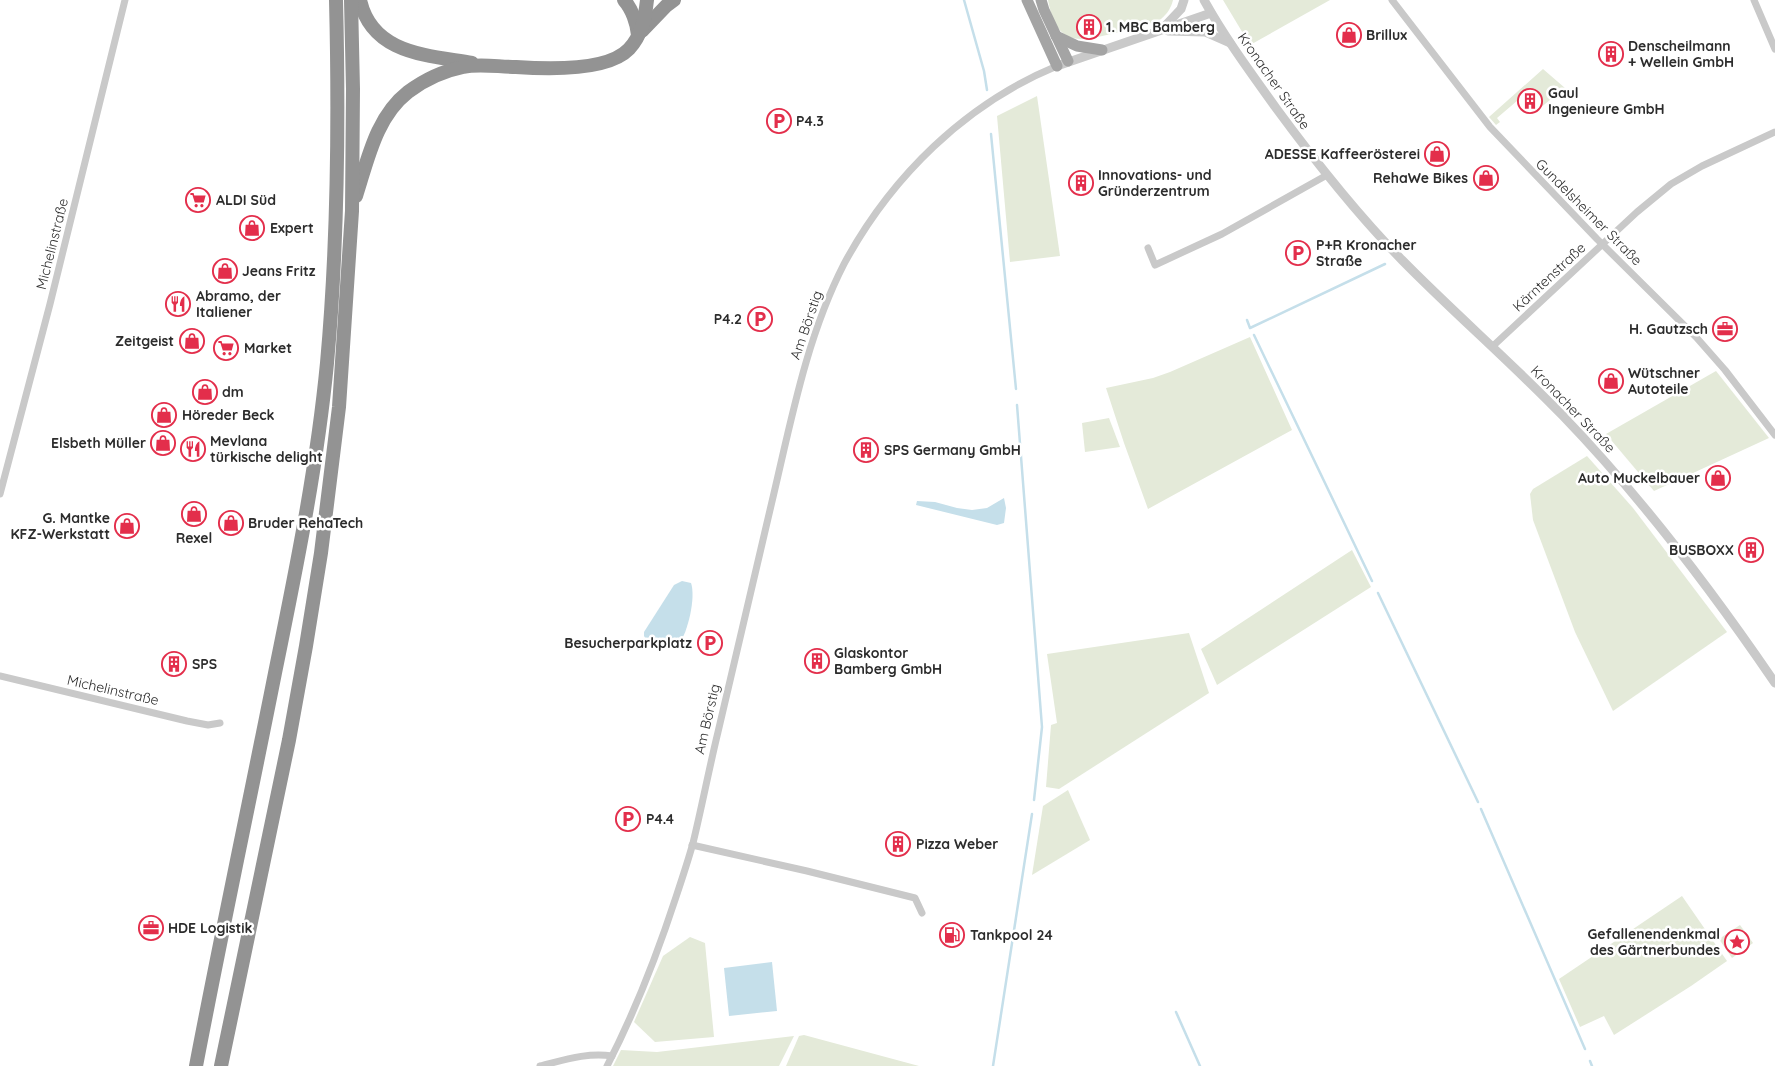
<svg xmlns="http://www.w3.org/2000/svg" width="1775" height="1066" font-family="Quicksand,sans-serif">
	<style>
		.green { fill: #e4ead9 }
		.water { fill: #c5dfea }
		.lines { fill: none; stroke-linecap: round; stroke-linejoin: round }
		.stream { stroke: #c5dfea; stroke-width: 2.5 }
		.minor { stroke: #c9c9c9; stroke-width: 7 }
		.tertiary { stroke: #c9c9c9; stroke-width: 9 }
		.primary { stroke: #a4a4a4; stroke-width: 11 }
		.motorway { stroke: #939393; stroke-width: 14 }
		.labels { text-anchor: middle; dominant-baseline: central; stroke-width: 5; stroke-linejoin: round; paint-order: stroke }
		.poi-label { font-size: 14px; font-weight: bold; fill: #2c2c2c; stroke: #fff; text-anchor: start }
		.street-label { font-size: 14px; fill: #2c2c2c; stroke: #fff }
	</style>
	<rect width="100%" height="100%" fill="#fff"/>
	<!-- green -->
	<g class="green">
		<path d="M1048 0H1173C1171 8 1167 14 1161 19 1151 25 1095 39 1083 39 1076 39 1070 38 1064 34 1054 27 1050 11 1048 0Z"/>
		<path d="M1223 0H1330L1250 45Z"/>
		<path d="M1543 69 1565 88 1535 112 1532 109 1542 100 1532 88 1497 118 1500 122 1496 125 1489 117Z"/>
		<path d="M1037 96 1060 256 1010 262 997 116Z"/>
		<path d="M1250 337 1292 430 1148 509 1124 443 1106 388 1153 378 1170 372Z"/>
		<path d="M1716 371 1769 438 1654 491 1606 434Z"/>
		<path d="M1109 418 1120 447 1085 452 1082 423Z"/>
		<path d="M1587 456 1633 508 1727 632 1613 711 1575 632 1533 520 1530 494 1533 489Z"/>
		<path d="M1352 550 1371 587 1217 685 1201 649Z"/>
		<path d="M1189 633 1209 693 1059 789 1046 787 1051 725 1057 723 1047 654Z"/>
		<path d="M1068 790 1090 840 1032 875 1043 806Z"/>
		<path d="M1682 896 1727 961 1691 986 1614 1035 1604 1016 1580 1027 1559 979Z"/>
		<path d="M1740 925 1753 943 1732 958 1719 939Z"/>
		<path d="M690 937 705 943 714 1037 655 1042 634 1022 663 956Z"/>
		<path d="M804 1035 919 1066H786L799 1036Z"/>
		<path d="M794 1036 779 1066H613L621 1050 657 1052Z"/>
	</g>
	<!-- water -->
	<g class="water">
		<path d="M1004 498 1006 508 1004 523 997 525 916 505 917 501 935 502 957 508 972 510 987 508Z"/>
		<path d="M682 581 691 583C696 597 688 632 679 644L671 645 647 641 644 636V632L674 585Z"/>
		<path d="M772 962 777 1011 729 1016 724 968Z"/>
	</g>
	<g class="lines">
		<!-- stream -->
		<g class="stream">
			<path d="M964 0 984 71 987 90"/>
			<path d="M991 134 1016 389"/>
			<path d="M1247 320 1250 328 1385 264"/>
			<path d="M1254 335 1372 581"/>
			<path d="M1017 405 1042 727 1034 800"/>
			<path d="M1378 593 1478 802"/>
			<path d="M1481 809 1585 1049"/>
			<path d="M1176 1012 1200 1066"/>
			<path d="M1590 1061 1592 1066"/>
			<path d="M993 1066 1032 814"/>
		</g>
		<!-- minor -->
		<g class="minor">
			<path d="M1392 0 1490 127 1597 239 1696 337 1725 370 1775 435"/>
			<path d="M1754 0 1775 49"/>
			<path d="M1148 248 1155 265 1222 234 1327 175"/>
			<path d="M1493 346 1637 212 1671 184 1702 166 1775 132"/>
			<path d="M0 494 50 304 125 0"/>
			<path d="M0 676 187 721 208 725 220 723"/>
			<path d="M692 845 807 871 915 898 922 913"/>
			<path d="M540 1066C564 1060 588 1052 612 1056"/>
			<path d="M607 1066C635 1012 657 955 676 897 682 879 688 861 693 843 702 806 709 769 718 732 735 658 753 584 770 510 790 427 805 340 844 264 891 177 965 104 1057 66"/>
		</g>
		<!-- tertiary -->
		<g class="tertiary">
			<path d="M1204 0C1225 38 1251 73 1276 108 1315 161 1356 213 1402 260 1454 313 1511 362 1563 416 1642 498 1711 589 1775 683"/>
			<path d="M1164 27 1181 9 1184 0"/>
			<path d="M1168 31 1205 32 1230 43"/>
			<path d="M1057 66 1211 13"/>
		</g>
		<!-- primary -->
		<g class="primary">
			<path d="M1027 0 1057 66"/>
			<path d="M1041 0 1044 10 1068 61"/>
			<path d="M1056 36 1077 46 1102 50"/>
		</g>
		<!-- motorway -->
		<g class="motorway">
			<path d="M360 0C372 54 427 55 472 63"/>
			<path d="M624 0C632 9 637 23 638 35"/>
			<path d="M642 31 666 6 674 0"/>
			<path d="M356 196C368 159 376 117 408 92 424 80 443 71 463 67 479 63 499 67 516 67 545 69 607 72 629 49 642 35 645 18 647 0"/>
			<path d="M196 1066C221 935 249 804 275 673 296 570 317 467 327 363 338 242 339 121 336 0"/>
			<path d="M221 1066 289 740 306 646 321 553 339 407 352 211 353 89 351 0"/>
		</g>
	</g>
	<!-- icons -->
	<defs>
		<symbol id="building-ring" viewBox="-11 -11 22 22"><circle r="9.5" fill="#fff" stroke="#e32e4b" stroke-width="1.5"/><path d="M-4-6H4V6H1V3H-1V6H-4ZM-2.5-4.3h1.7v1.8h-1.7ZM.8-4.3h1.7v1.8H.8ZM-2.5-1h1.7V.8h-1.7ZM.8-1h1.7V.8H.8Z" fill="#e32e4b"/></symbol>
		<symbol id="shop-ring" viewBox="-11 -11 22 22"><circle r="9.5" fill="#fff" stroke="#e32e4b" stroke-width="1.5"/><path d="M-5-2.5h2.3a2.7 3.5 0 0 1 5.4 0H5L5.5 6h-11ZM-1.5-2.5h3a1.5 2.3 0 0 0-3 0Z" fill="#e32e4b"/></symbol>
		<symbol id="parking-ring" viewBox="-11 -11 22 22"><circle r="9.5" fill="#fff" stroke="#e32e4b" stroke-width="1.5"/><path d="M-3.5-5.5H1a3.5 3.5 0 0 1 0 7H-1V5.5H-3.5ZM-1-3.4V-.6H.8a1.4 1.4 0 0 0 0-2.8Z" fill="#e32e4b"/></symbol>
		<symbol id="supermarket-ring" viewBox="-11 -11 22 22"><circle r="9.5" fill="#fff" stroke="#e32e4b" stroke-width="1.5"/><path d="M-6-5.5h2.5l.6 2H6L4.5 2H-2.5L-4.4-4H-6ZM-1.5 3.2a1.3 1.3 0 1 0 .1 0ZM3 3.2a1.3 1.3 0 1 0 .1 0Z" fill="#e32e4b"/></symbol>
		<symbol id="restaurant-ring" viewBox="-11 -11 22 22"><circle r="9.5" fill="#fff" stroke="#e32e4b" stroke-width="1.5"/><path d="M-5-6h1v4h1v-4h1v4h1v-4h1v5L-1.5 .5V6h-2V.5L-5-1ZM5-6V6H3V1.5H1.5Q1.5-4 5-6Z" fill="#e32e4b"/></symbol>
		<symbol id="office-ring" viewBox="-11 -11 22 22"><circle r="9.5" fill="#fff" stroke="#e32e4b" stroke-width="1.5"/><path d="M-6-3h4V-5.5h4V-3h4V5H-6ZM-1-4.5V-3h2v-1.5ZM-6 0V1H6V0Z" fill="#e32e4b"/></symbol>
		<symbol id="fuel-ring" viewBox="-11 -11 22 22"><circle r="9.5" fill="#fff" stroke="#e32e4b" stroke-width="1.5"/><path d="M-5.5-6h7V0h2V4h1.3V-2.5L3-4.5l.8-.8L6-3V5H2.5V1h-1V6h-7ZM-4.2-4.7v3.2H.2V-4.7Z" fill="#e32e4b"/></symbol>
		<symbol id="sight-ring" viewBox="-11 -11 22 22"><circle r="9.5" fill="#fff" stroke="#e32e4b" stroke-width="1.5"/><path d="M0-6L1.8-2.2L6-1.7L2.9 1.2L3.7 5.4L0 3.3L-3.7 5.4L-2.9 1.2L-6-1.7L-1.8-2.2Z" fill="#e32e4b"/></symbol>
	</defs>
	<g fill-rule="evenodd">
		<use href="#building-ring" x="1075" y="13" width="28" height="28"/>
		<use href="#shop-ring" x="1335" y="21" width="28" height="28"/>
		<use href="#building-ring" x="1597" y="40" width="28" height="28"/>
		<use href="#building-ring" x="1516" y="87" width="28" height="28"/>
		<use href="#parking-ring" x="765" y="107" width="28" height="28"/>
		<use href="#shop-ring" x="1423" y="140" width="28" height="28"/>
		<use href="#shop-ring" x="1472" y="164" width="28" height="28"/>
		<use href="#building-ring" x="1067" y="169" width="28" height="28"/>
		<use href="#supermarket-ring" x="184" y="186" width="28" height="28"/>
		<use href="#shop-ring" x="238" y="214" width="28" height="28"/>
		<use href="#parking-ring" x="1284" y="239" width="28" height="28"/>
		<use href="#shop-ring" x="211" y="257" width="28" height="28"/>
		<use href="#restaurant-ring" x="164" y="290" width="28" height="28"/>
		<use href="#parking-ring" x="746" y="305" width="28" height="28"/>
		<use href="#office-ring" x="1711" y="315" width="28" height="28"/>
		<use href="#shop-ring" x="178" y="327" width="28" height="28"/>
		<use href="#supermarket-ring" x="212" y="334" width="28" height="28"/>
		<use href="#shop-ring" x="1597" y="367" width="28" height="28"/>
		<use href="#shop-ring" x="191" y="378" width="28" height="28"/>
		<use href="#shop-ring" x="150" y="401" width="28" height="28"/>
		<use href="#shop-ring" x="149" y="429" width="28" height="28"/>
		<use href="#restaurant-ring" x="179" y="435" width="28" height="28"/>
		<use href="#building-ring" x="852" y="436" width="28" height="28"/>
		<use href="#shop-ring" x="1704" y="464" width="28" height="28"/>
		<use href="#shop-ring" x="180" y="500" width="28" height="28"/>
		<use href="#shop-ring" x="217" y="509" width="28" height="28"/>
		<use href="#shop-ring" x="113" y="512" width="28" height="28"/>
		<use href="#building-ring" x="1737" y="536" width="28" height="28"/>
		<use href="#parking-ring" x="696" y="629" width="28" height="28"/>
		<use href="#building-ring" x="803" y="647" width="28" height="28"/>
		<use href="#building-ring" x="160" y="650" width="28" height="28"/>
		<use href="#parking-ring" x="614" y="805" width="28" height="28"/>
		<use href="#building-ring" x="884" y="830" width="28" height="28"/>
		<use href="#office-ring" x="137" y="914" width="28" height="28"/>
		<use href="#fuel-ring" x="938" y="921" width="28" height="28"/>
		<use href="#sight-ring" x="1723" y="928" width="28" height="28"/>
	</g>
	<g class="labels">
		<!-- poi labels -->
		<g class="poi-label">
			<text x="1106" y="27">1. MBC Bamberg</text>
			<text x="1366" y="35">Brillux</text>
			<text x="1628" y="46">Denscheilmann<tspan x="1628" dy="16">+ Wellein GmbH</tspan></text>
			<text x="1548" y="93">Gaul<tspan x="1548" dy="16">Ingenieure GmbH</tspan></text>
			<text x="796" y="121">P4.3</text>
			<text x="1420" y="154" text-anchor="end">ADESSE Kaffeerösterei</text>
			<text x="1098" y="175">Innovations- und<tspan x="1098" dy="16">Gründerzentrum</tspan></text>
			<text x="1468" y="178" text-anchor="end">RehaWe Bikes</text>
			<text x="216" y="200">ALDI Süd</text>
			<text x="270" y="228">Expert</text>
			<text x="1316" y="245">P+R Kronacher<tspan x="1316" dy="16">Straße</tspan></text>
			<text x="242" y="271">Jeans Fritz</text>
			<text x="196" y="296">Abramo, der<tspan x="196" dy="16">Italiener</tspan></text>
			<text x="742" y="319" text-anchor="end">P4.2</text>
			<text x="1708" y="329" text-anchor="end">H. Gautzsch</text>
			<text x="174" y="341" text-anchor="end">Zeitgeist</text>
			<text x="244" y="348">Market</text>
			<text x="1628" y="373">Wütschner<tspan x="1628" dy="16">Autoteile</tspan></text>
			<text x="222" y="392">dm</text>
			<text x="182" y="415">Höreder Beck</text>
			<text x="210" y="441">Mevlana<tspan x="210" dy="16">türkische delight</tspan></text>
			<text x="146" y="443" text-anchor="end">Elsbeth Müller</text>
			<text x="884" y="450">SPS Germany GmbH</text>
			<text x="1700" y="478" text-anchor="end">Auto Muckelbauer</text>
			<text x="110" y="518" text-anchor="end">G. Mantke<tspan x="110" dy="16">KFZ-Werkstatt</tspan></text>
			<text x="248" y="523">Bruder RehaTech</text>
			<text x="194" y="538" text-anchor="middle">Rexel</text>
			<text x="1734" y="550" text-anchor="end">BUSBOXX</text>
			<text x="692" y="643" text-anchor="end">Besucherparkplatz</text>
			<text x="834" y="653">Glaskontor<tspan x="834" dy="16">Bamberg GmbH</tspan></text>
			<text x="192" y="664">SPS</text>
			<text x="646" y="819">P4.4</text>
			<text x="916" y="844">Pizza Weber</text>
			<text x="168" y="928">HDE Logistik</text>
			<text x="1720" y="934" text-anchor="end">Gefallenendenkmal<tspan x="1720" dy="16">des Gärtnerbundes</tspan></text>
			<text x="970" y="935">Tankpool 24</text>
		</g>
		<!-- street labels -->
		<g class="street-label">
			<text transform="translate(1274 81) rotate(55)">Kronacher Straße</text>
			<text transform="translate(1589 212) rotate(45)">Gundelsheimer Straße</text>
			<text transform="translate(52 244) rotate(-76)">Michelinstraße</text>
			<text transform="translate(1549 277) rotate(-43)">Kärntenstraße</text>
			<text transform="translate(806 325) rotate(-71)">Am Börstig</text>
			<text transform="translate(1573 409) rotate(46)">Kronacher Straße</text>
			<text transform="translate(113 690) rotate(13)">Michelinstraße</text>
			<text transform="translate(707 719) rotate(-77)">Am Börstig</text>
		</g>
	</g>
</svg>
